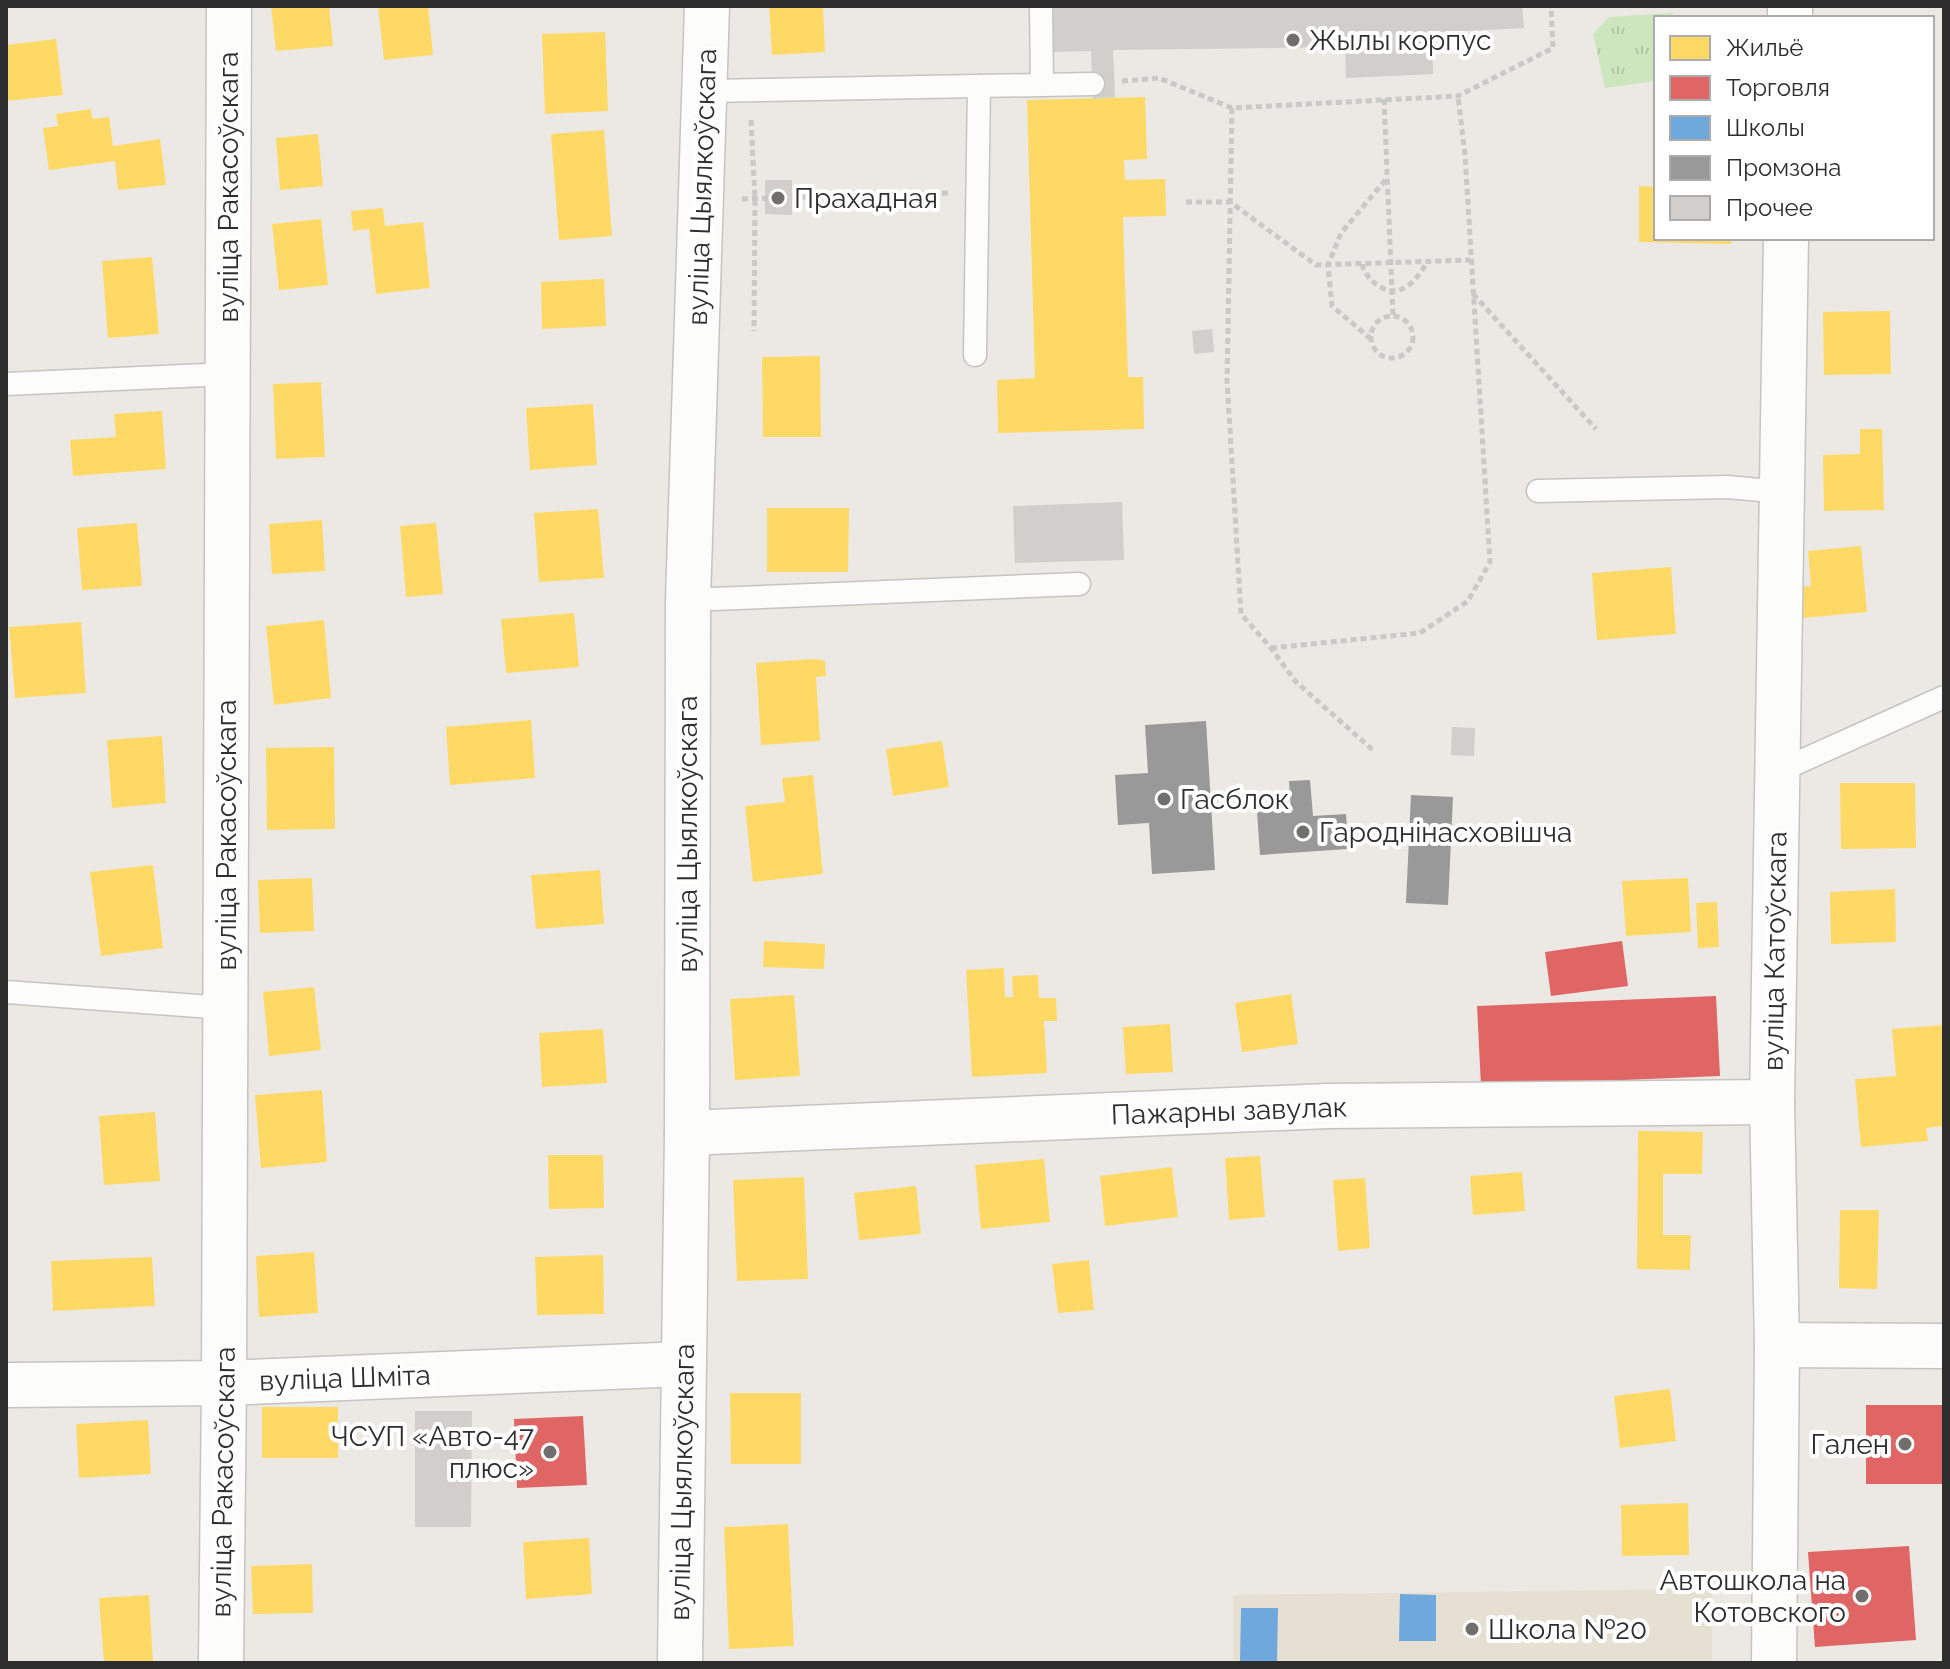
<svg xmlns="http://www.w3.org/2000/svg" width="1950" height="1669" font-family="Raleway,sans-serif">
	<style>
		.education { fill: #e6e0d3 }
		.grass { fill: url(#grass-tufts) }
		.homes { fill: #ffd966 }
		.shops { fill: #e06666 }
		.schools { fill: #6fa8dc }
		.industry { fill: #999 }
		.building { fill: #d1cecb }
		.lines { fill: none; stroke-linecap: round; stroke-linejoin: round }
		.lane-casing { stroke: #c5c4c5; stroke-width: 25 }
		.street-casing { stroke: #c5c4c5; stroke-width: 47 }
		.secondary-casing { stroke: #c5c4c5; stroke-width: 47 }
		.path { stroke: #c9c9c8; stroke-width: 5; stroke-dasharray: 6 4; stroke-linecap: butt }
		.lane { stroke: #fcfcfb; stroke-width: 22 }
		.street { stroke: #fcfcfb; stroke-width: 44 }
		.secondary { stroke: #fcfcfb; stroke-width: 44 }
		.poi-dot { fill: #706f6e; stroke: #fff; stroke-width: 3 }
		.labels { text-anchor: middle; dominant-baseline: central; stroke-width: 8; stroke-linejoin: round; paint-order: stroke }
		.poi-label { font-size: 28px; fill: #2e2e2e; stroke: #fff; text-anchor: start }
		.street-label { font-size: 28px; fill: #2e2e2e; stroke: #fff }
	</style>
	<defs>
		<pattern id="grass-tufts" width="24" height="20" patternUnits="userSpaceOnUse" patternTransform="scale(2)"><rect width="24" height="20" fill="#cee6be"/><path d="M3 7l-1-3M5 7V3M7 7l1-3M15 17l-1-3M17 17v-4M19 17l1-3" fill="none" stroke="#b1c6a4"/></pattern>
	</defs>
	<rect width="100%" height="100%" fill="#ece8e4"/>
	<!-- education -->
	<path class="education" d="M1712 1589V1663H1233V1595Z"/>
	<!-- grass -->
	<path class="grass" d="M1673 13V18H1656V81L1605 88 1593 34 1609 17Z"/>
	<!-- homes -->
	<g class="homes">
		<path d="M271 6H329L333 46 276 51Z"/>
		<path d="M378 6H428L433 55 384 60Z"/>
		<path d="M769 6H823L825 52 772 55Z"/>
		<path d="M605 32 608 111 545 114 542 34Z"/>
		<path d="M56 39 63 95 6 101V45Z"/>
		<path d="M1145 97 1147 159 1124 160 1125 180 1165 179 1166 216 1123 217 1128 377H1143L1144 429 998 433 997 380 1035 378 1027 100Z"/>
		<path d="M91 109 92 119 109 117 113 146 160 139 166 185 118 190 115 161 49 170 43 128 58 126 56 114Z"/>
		<path d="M604 130 612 236 559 240 551 134Z"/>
		<path d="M318 134 323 186 280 190 276 138Z"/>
		<path d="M1639 186 1656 187V238H1731V244L1639 242Z"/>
		<path d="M383 208 385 226 423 222 430 288 376 294 369 229 353 231 351 211Z"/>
		<path d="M321 219 328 285 279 290 272 224Z"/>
		<path d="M152 257 159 334 108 338 102 261Z"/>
		<path d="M604 279 606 326 542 329 541 282Z"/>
		<path d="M1890 311 1891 374 1824 375 1823 312Z"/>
		<path d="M820 356 821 437H763L762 357Z"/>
		<path d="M321 382 325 457 276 459 273 384Z"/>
		<path d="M593 404 597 465 530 470 526 408Z"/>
		<path d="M162 411 166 469 73 476 70 440 116 437 114 414Z"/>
		<path d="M1860 429H1882L1884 510 1824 511 1823 455 1860 454Z"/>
		<path d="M767 508H849L848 572H767Z"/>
		<path d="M598 509 604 578 539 582 534 513Z"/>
		<path d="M322 520 325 571 272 574 269 524Z"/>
		<path d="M137 523 142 586 82 590 77 528Z"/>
		<path d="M436 523 443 594 406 597 400 526Z"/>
		<path d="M1861 546 1867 612 1803 618 1799 587 1811 586 1808 551Z"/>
		<path d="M1671 567 1676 634 1597 640 1592 573Z"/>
		<path d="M574 613 579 667 506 673 501 619Z"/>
		<path d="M324 620 331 698 274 705 266 626Z"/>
		<path d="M81 622 86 693 15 698 9 627Z"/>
		<path d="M814 659 825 661 826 676 816 677 820 741 761 745 756 663Z"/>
		<path d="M531 720 535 778 450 785 446 727Z"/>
		<path d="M162 736 166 803 112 808 107 740Z"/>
		<path d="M942 741 949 787 893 796 886 749Z"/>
		<path d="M334 747 335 829 267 830 266 748Z"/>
		<path d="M813 775 823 874 753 882 745 806 785 802 782 778Z"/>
		<path d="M1840 783H1915L1916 848 1841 849Z"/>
		<path d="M153 865 163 948 101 956 90 872Z"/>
		<path d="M600 870 604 924 536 929 531 875Z"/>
		<path d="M312 878 314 931 260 933 258 880Z"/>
		<path d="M1688 878 1691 932 1626 936 1622 881Z"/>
		<path d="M1895 889 1896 942 1831 944 1830 892Z"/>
		<path d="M1717 902 1719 947 1698 948 1696 903Z"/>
		<path d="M764 941 825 944 824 969 763 967Z"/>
		<path d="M1004 968 1005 997H1013L1012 976 1038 975 1039 998H1056L1057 1021H1044L1047 1073 972 1077 966 970Z"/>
		<path d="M314 987 321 1050 269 1056 263 992Z"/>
		<path d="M1291 994 1298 1044 1242 1052 1235 1003Z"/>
		<path d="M794 995 800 1076 735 1080 730 999Z"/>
		<path d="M1170 1024 1173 1072 1126 1074 1123 1027Z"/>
		<path d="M1944 1025V1126L1926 1128 1928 1141 1861 1147 1855 1079 1896 1076 1892 1029Z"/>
		<path d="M603 1029 607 1083 542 1087 539 1033Z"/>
		<path d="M322 1090 327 1162 261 1168 255 1095Z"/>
		<path d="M155 1112 160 1181 104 1185 99 1116Z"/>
		<path d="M1638 1131 1703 1132 1702 1174H1663V1235H1691L1690 1270 1637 1269Z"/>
		<path d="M548 1155H603L604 1208 549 1209Z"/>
		<path d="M1260 1156 1265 1217 1229 1220 1225 1158Z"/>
		<path d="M1044 1159 1050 1222 981 1229 975 1165Z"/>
		<path d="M1172 1167 1178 1217 1105 1226 1100 1176Z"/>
		<path d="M1522 1172 1525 1211 1473 1215 1470 1176Z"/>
		<path d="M804 1177 808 1279 737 1281 733 1180Z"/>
		<path d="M1365 1178 1370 1248 1338 1251 1333 1180Z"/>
		<path d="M916 1186 921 1234 859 1240 854 1193Z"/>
		<path d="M1840 1210H1879L1877 1289 1839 1288Z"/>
		<path d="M314 1252 318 1313 259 1317 256 1256Z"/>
		<path d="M603 1255 604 1314 537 1315 535 1257Z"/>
		<path d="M152 1257 155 1306 53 1311 51 1261Z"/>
		<path d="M1089 1260 1094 1310 1058 1313 1052 1264Z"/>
		<path d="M1670 1389 1676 1441 1620 1448 1614 1396Z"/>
		<path d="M730 1393H801V1464H731Z"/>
		<rect x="262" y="1407" width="76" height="51"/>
		<path d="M148 1420 151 1474 79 1478 76 1424Z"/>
		<path d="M1688 1503 1689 1555 1622 1556 1621 1505Z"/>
		<path d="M788 1524 794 1646 729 1649 724 1527Z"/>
		<path d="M589 1538 592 1594 526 1599 523 1542Z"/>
		<path d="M312 1564 313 1613 253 1614 251 1566Z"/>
		<path d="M149 1595 153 1663H104L99 1598Z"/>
	</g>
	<!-- shops -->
	<g class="shops">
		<path d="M1622 941 1628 986 1551 996 1545 952Z"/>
		<path d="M1716 996 1720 1076 1481 1086 1477 1006Z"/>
		<rect x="1866" y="1405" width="78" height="79"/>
		<path d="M583 1416 587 1485 517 1488 514 1419Z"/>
		<path d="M1909 1546 1916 1640 1815 1647 1808 1552Z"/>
	</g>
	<!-- schools -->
	<g class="schools">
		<path d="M1400 1594 1436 1595V1641H1399Z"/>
		<path d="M1241 1608H1278L1277 1663H1240Z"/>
	</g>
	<!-- industry -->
	<g class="industry">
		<path d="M1206 721 1215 870 1152 874 1149 823 1118 825 1115 775 1148 773 1145 725Z"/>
		<path d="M1310 780 1313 816 1346 814 1348 849 1260 855 1257 812 1291 809 1289 781Z"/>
		<path d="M1411 795 1453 797 1448 905 1406 903Z"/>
	</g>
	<!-- building -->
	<g class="building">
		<path d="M1052 6H1522L1524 28 1432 33 1433 74 1346 78 1345 47 1113 50 1115 97 1093 99 1091 51 1054 52Z"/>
		<path d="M765 180H792V215L765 214Z"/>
		<path d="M1212 329 1214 352 1194 354 1192 331Z"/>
		<path d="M1122 502 1124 560 1015 563 1013 506Z"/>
		<path d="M1452 727 1475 728 1474 756 1451 755Z"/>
		<path d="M415 1411H472L471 1527H415Z"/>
	</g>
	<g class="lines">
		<defs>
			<g id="lane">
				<path d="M1041 6 1042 85"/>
				<path d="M707 91 1093 84"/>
				<path d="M975 355 979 86"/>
				<path d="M6 384 228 374"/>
				<path d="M1538 491 1727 487 1782 492"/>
				<path d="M688 600 1079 584"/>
				<path d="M1779 771 1944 697"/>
				<path d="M6 992 225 1008"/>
			</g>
			<g id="street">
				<path d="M687 1133 1327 1106 1772 1102"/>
				<path d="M1777 1345 1944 1346"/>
				<path d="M6 1385 224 1383 683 1364"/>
				<path d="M221 1663 224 1383 229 6"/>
			</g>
			<g id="secondary">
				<path d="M1790 18V6"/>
				<path d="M680 1663 687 1133 688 600 707 6"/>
				<path d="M1774 1663 1777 1345 1772 1102 1786 238"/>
			</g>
		</defs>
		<!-- lane casing -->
		<use href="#lane" class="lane-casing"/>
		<!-- street casing -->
		<use href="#street" class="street-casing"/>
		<!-- secondary casing -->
		<use href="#secondary" class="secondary-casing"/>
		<!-- path -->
		<g class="path">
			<path d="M1122 81 1159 78 1232 108 1458 96 1553 48 1551 6"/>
			<path d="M1384 99 1393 316"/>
			<path d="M1232 108 1227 380 1241 614 1271 648 1296 682 1374 751"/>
			<path d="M751 120 755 199 754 331"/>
			<path d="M742 199 948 193"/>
			<path d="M1186 202H1230L1316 265 1470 260"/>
			<path d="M1362 264C1366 281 1389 299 1406 287 1415 281 1422 271 1427 262"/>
			<path d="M1473 294 1596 429"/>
			<circle cx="1392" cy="337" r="21"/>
			<path d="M1371 339 1332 306 1328 265 1341 233 1387 178"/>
			<path d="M1271 648 1420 633 1468 601 1490 562 1465 155 1458 96"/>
		</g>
		<!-- lane -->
		<use href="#lane" class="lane"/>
		<!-- street -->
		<use href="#street" class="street"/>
		<!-- secondary -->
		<use href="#secondary" class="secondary"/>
	</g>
	<!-- markers -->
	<g class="poi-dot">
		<circle cx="1293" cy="40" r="8"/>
		<circle cx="778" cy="198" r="8"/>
		<circle cx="1164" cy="799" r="8"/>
		<circle cx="1303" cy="832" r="8"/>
		<circle cx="1905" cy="1444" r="8"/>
		<circle cx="550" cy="1452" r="8"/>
		<circle cx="1862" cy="1596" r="8"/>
		<circle cx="1472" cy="1629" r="8"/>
	</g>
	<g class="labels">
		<!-- poi labels -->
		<g class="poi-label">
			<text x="1309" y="40">Жылы корпус</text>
			<text x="794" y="198">Прахадная</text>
			<text x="1180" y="799">Гасблок</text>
			<text x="1319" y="832">Гароднінасховішча</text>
			<text x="534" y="1436" text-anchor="end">ЧСУП «Авто-47<tspan x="534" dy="32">плюс»</tspan></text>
			<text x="1889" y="1444" text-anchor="end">Гален</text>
			<text x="1846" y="1580" text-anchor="end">Автошкола на<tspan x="1846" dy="32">Котовского</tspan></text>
			<text x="1488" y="1629">Школа №20</text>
		</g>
		<!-- street labels -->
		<g class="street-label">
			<text transform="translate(228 187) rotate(-90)">вуліца Ракасоўскага</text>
			<text transform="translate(702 187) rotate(-88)">вуліца Цыялкоўскага</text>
			<text transform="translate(687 834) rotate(-90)">вуліца Цыялкоўскага</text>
			<text transform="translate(226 835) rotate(-90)">вуліца Ракасоўскага</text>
			<text transform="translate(1775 951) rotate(-89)">вуліца Катоўскага</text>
			<text transform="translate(1229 1111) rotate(-2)">Пажарны завулак</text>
			<text transform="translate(345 1378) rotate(-2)">вуліца Шміта</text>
			<text transform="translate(223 1482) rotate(-89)">вуліца Ракасоўскага</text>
			<text transform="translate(682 1482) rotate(-89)">вуліца Цыялкоўскага</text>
		</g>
	</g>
	<!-- border -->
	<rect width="1950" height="1669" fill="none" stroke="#2e2e2e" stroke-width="16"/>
	<!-- legend -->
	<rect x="1654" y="16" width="280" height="224" fill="#ffffff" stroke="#ababab" stroke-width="2"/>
	<rect x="1670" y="36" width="40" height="24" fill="#ffd966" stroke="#ababab" stroke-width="2"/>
	<text x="1726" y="56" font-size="24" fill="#2e2e2e">Жильё</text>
	<rect x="1670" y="76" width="40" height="24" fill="#e06666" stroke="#ababab" stroke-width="2"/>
	<text x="1726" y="96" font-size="24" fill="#2e2e2e">Торговля</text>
	<rect x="1670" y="116" width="40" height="24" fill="#6fa8dc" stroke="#ababab" stroke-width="2"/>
	<text x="1726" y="136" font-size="24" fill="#2e2e2e">Школы</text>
	<rect x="1670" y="156" width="40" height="24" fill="#999999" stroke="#ababab" stroke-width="2"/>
	<text x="1726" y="176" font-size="24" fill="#2e2e2e">Промзона</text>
	<rect x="1670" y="196" width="40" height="24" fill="#d1cecb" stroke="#ababab" stroke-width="2"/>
	<text x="1726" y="216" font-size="24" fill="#2e2e2e">Прочее</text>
</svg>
